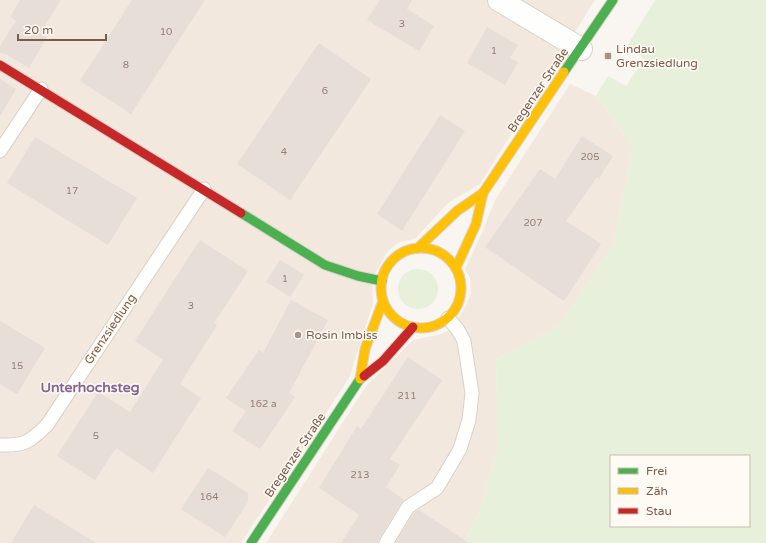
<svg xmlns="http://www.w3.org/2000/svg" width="766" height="543" font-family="'Varela Round',sans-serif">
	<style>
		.residential { fill: #f2e8de }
		.green { fill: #e7f0db; fill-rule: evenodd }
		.building { fill: #e6ded7 }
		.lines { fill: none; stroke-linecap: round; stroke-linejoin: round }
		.lane-casing { stroke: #d7d1cb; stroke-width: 15 }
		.street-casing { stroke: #d7d1cb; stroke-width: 24 }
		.fast-casing { stroke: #d9d2cb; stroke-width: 11 }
		.slow-casing { stroke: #d9d2cb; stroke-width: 11 }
		.jam-casing { stroke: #d9d2cb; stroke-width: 11 }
		.lane { stroke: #fefefd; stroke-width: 13 }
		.street { stroke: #fefefd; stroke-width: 22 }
		.fast { stroke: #4caf50; stroke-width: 9 }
		.slow { stroke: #ffc107; stroke-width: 9 }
		.jam { stroke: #c62828; stroke-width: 9 }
		.poi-dot { fill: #a69286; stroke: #fffaf3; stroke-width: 1.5 }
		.labels { text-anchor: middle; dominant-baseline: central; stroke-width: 3; stroke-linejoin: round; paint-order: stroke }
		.number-label { font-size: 10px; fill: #977e72 }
		.poi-label { font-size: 12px; fill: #7a5c4d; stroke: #fffaf3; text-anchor: start }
		.street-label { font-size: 12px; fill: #7a5c4d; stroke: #fffaf3 }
		.quarter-label { font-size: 14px; font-weight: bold; fill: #846695; stroke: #fffaf3 }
	</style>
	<rect width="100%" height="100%" fill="#f9f5f0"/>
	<!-- residential -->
	<g class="residential">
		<path d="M0 0H595L480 184 448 203 415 239 399 242 387 252 372 279 373 303 349 378 241 543H0Z"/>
		<path d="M570 84 596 96 633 148 613 245 559 326 496 359 498 449 480 509 464 543H266L366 386 413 340 438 335 450 330 466 306 471 293 470 278 465 269 482 233 495 200Z"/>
	</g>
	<!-- green -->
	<g class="green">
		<path d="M655 0H766V543H464L480 509 498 449 496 359 559 326 613 245 633 148 596 96 608 76 626 86 644 59 627 46ZM611 456H749V526H611Z"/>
		<circle cx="418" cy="289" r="20"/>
	</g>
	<!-- building -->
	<g class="building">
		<path d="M20 0H61L40 33 47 37 29 68 6 54 0 53V46L16 21 10 17Z"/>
		<path d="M132 0H205L131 114 80 81Z"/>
		<path d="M380 0H412L407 9 434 26 419 51 367 20Z"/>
		<path d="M487 27 518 45 510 58 518 62 505 85 467 63Z"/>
		<path d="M319 43 371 79 290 200 237 164Z"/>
		<path d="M0 79 16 89 0 116Z"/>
		<path d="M440 115 465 131 402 231 377 214Z"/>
		<path d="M582 136 613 156 599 179 597 177 566 221 601 244 564 301 485 247 540 169 555 179Z"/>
		<path d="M35 137 137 198 108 245 7 183Z"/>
		<path d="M200 240 248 271 214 323 217 325 180 384 201 398 153 473 116 448 95 480 57 456 98 392 130 412 163 360 135 341Z"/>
		<path d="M280 260 304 275 290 297 266 282Z"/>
		<path d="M291 300 328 320 289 393 295 397 260 449 232 431 246 411 226 398 259 350 263 353Z"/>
		<path d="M0 321 45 348 17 394 0 384Z"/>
		<path d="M408 357 442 380 390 459 400 465 386 487 404 500 401 503 379 539 378 543H341L359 515 319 488 357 426 361 429Z"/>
		<path d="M208 468 248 493V502L225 537 181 509Z"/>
		<path d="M34 505 96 543H11Z"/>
		<path d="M419 510 469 543H395L414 513Z"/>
	</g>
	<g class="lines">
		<defs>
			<g id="lane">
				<path d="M0 151 41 89"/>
				<path d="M0 445C24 446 30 442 47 425L204 189"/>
				<path d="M386 543 408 507 437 488 460 449 469 420 472 393 464 341 458 330 448 318"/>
			</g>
			<path id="street" d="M499 0 581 49"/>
			<g id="fast">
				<path d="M564 72 613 0"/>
				<path d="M241 213 325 265 358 276 382 281"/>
				<path d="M251 543 360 379 364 376"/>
			</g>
			<g id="slow">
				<path d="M418 248 457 211 483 193"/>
				<circle cx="421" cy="288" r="40"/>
				<path d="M456 268 476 224 483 193 564 72"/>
				<path d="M360 379 365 349 383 301"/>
			</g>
			<g id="jam">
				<path d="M0 65 241 213"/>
				<path d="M364 376 383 361 413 327"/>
			</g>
		</defs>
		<!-- lane casing -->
		<use href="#lane" class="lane-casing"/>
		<!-- street casing -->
		<use href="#street" class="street-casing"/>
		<!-- fast casing -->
		<use href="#fast" class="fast-casing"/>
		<!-- slow casing -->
		<use href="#slow" class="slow-casing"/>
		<!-- jam casing -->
		<use href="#jam" class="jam-casing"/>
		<!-- lane -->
		<use href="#lane" class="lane"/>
		<!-- street -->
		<use href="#street" class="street"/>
		<!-- fast -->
		<use href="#fast" class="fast"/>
		<!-- slow -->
		<use href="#slow" class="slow"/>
		<!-- jam -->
		<use href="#jam" class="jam"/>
	</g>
	<!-- markers -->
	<g class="poi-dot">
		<rect x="604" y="52" width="8" height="8" rx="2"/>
		<circle cx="298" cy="335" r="4"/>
	</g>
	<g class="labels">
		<!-- number labels -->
		<g class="number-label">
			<text x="402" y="24">3</text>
			<text x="166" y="32">10</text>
			<text x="494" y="51">1</text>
			<text x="126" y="65">8</text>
			<text x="325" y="91">6</text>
			<text x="284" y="152">4</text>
			<text x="590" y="157">205</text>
			<text x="72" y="191">17</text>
			<text x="533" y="223">207</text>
			<text x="285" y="279">1</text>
			<text x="191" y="306">3</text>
			<text x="17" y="366">15</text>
			<text x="407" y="396">211</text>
			<text x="263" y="404">162 a</text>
			<text x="96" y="436">5</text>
			<text x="360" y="475">213</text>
			<text x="209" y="497">164</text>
		</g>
		<!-- poi labels -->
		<g class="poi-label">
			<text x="616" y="49">Lindau<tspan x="616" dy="14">Grenzsiedlung</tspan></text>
			<text x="306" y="335">Rosin Imbiss</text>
		</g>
		<!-- street labels -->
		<g class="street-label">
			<text transform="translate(538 90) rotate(-56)">Bregenzer Straße</text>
			<text transform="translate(110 329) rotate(-56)">Grenzsiedlung</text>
			<text transform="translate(295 455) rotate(-56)">Bregenzer Straße</text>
		</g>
		<!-- quarter labels -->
		<g class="quarter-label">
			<text x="90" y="387">Unterhochsteg</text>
		</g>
	</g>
	<!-- legend -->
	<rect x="610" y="455" width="140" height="72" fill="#fffaf3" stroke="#cabbb1"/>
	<rect x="618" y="468" width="20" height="6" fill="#4caf50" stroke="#cabbb1"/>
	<text x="646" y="475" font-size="12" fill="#7a5c4d">Frei</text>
	<rect x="618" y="488" width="20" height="6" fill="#ffc107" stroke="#cabbb1"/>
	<text x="646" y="495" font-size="12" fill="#7a5c4d">Zäh</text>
	<rect x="618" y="508" width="20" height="6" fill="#c62828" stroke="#cabbb1"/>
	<text x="646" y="515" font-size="12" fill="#7a5c4d">Stau</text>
	<!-- scale -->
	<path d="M18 34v6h88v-6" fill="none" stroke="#7a5c4d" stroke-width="2"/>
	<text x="24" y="34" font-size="12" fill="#7a5c4d" stroke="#fffaf3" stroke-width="3" paint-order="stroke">20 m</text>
</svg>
